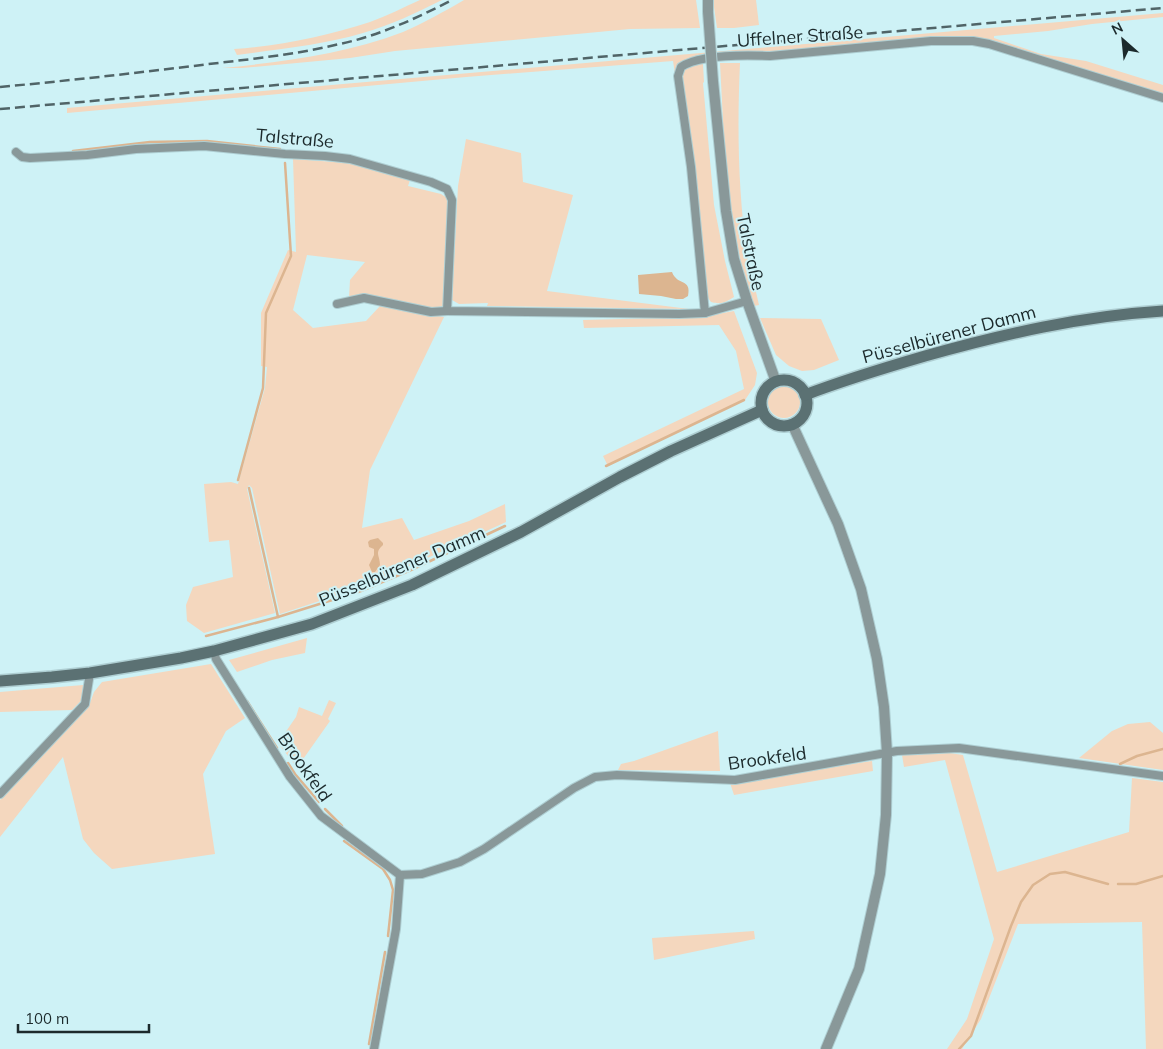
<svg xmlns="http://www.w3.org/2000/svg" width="1163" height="1049" font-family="Mulish,sans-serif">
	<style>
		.green { fill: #f4d7be }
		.water { fill: #dcb590 }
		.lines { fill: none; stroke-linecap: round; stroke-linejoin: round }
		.stream { stroke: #dcb590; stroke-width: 2.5 }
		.minor-casing { stroke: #aeced2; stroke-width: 10 }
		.tertiary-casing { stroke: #aeced2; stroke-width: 12 }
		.secondary-casing { stroke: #aeced2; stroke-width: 14 }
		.minor { stroke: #899899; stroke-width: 8 }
		.tertiary { stroke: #899899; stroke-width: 10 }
		.secondary { stroke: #5b7173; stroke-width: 11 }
		.rail { stroke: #506467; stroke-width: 2.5; stroke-dasharray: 10 5; stroke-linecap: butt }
		.tertiary-bridge-casing { stroke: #aeced2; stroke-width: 12; stroke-linecap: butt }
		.tertiary-bridge { stroke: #899899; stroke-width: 10 }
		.labels { text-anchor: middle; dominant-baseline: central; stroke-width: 4; stroke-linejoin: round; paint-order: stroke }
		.street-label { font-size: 18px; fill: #1c2a2c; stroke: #cef2f6 }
	</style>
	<rect width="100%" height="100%" fill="#cef2f6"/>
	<!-- green -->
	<g class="green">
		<path d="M420 0H442C416 13 391 25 363 33 322 45 280 49 237 55L234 49C278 46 328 36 370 22 387 16 404 7 420 0Z"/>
		<path d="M464 0H696L700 28 630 29 395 51 350 58 242 68H222C283 62 345 54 403 32 424 23 445 11 464 0Z"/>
		<path d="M713 0H756L759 25 734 28H717Z"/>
		<path d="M1163 13V17L1092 24 1048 31 994 36V38L1041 54 1086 61 1163 85V96L980 41 883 43 819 47 773 53 692 58C681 61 679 62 675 74L673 61 466 77 67 113V108Z"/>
		<path d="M720 63H740C737 128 738 196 748 260 751 275 756 290 759 305L754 306 744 280 731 211 724 140Z"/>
		<path d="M696 64H703L704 82 703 83 714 205 725 261 734 297C726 302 721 305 711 302L706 295 681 78 685 70Z"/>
		<path d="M466 139 521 153 523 182 573 195 547 291 689 309 487 306 488 303 459 304 452 300 458 186Z"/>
		<path d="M293 159 348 163 352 162 410 180 408 186 441 194 450 200 444 306 432 308 349 298 350 280 365 262 307 255 293 310 313 328 366 321 380 306 444 317 370 470 362 528 402 518 414 540 469 521 505 504 506 522 410 566 353 590 280 614 252 488 249 485 247 489 275 613 204 633 187 621 186 605 193 587 233 577 229 540 209 542 204 484 231 482 238 484 265 388 267 367 261 366V313L288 250 296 252Z"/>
		<path d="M734 311 757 373 755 385 745 400 608 466 603 456 744 389 736 351 719 325 584 328 583 320 702 317Z"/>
		<path d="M760 318 821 319 839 360 814 370 802 371 789 366 776 355Z"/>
		<circle cx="784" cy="402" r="16"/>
		<path d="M307 638 305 653 272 660 237 672 229 660Z"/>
		<path d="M211 664 245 718 226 731 203 774 215 854 112 869 94 853 83 839 63 757 0 837V800L83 709 90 703 94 692 102 682Z"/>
		<path d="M83 685 82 700 72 710 0 712V692Z"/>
		<path d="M329 700 336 703 328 719 330 721 301 762 295 765 278 743 296 717 299 707 322 716Z"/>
		<path d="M1150 722 1163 733V770L1079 758 1112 731 1128 724Z"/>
		<path d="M718 731 720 771 618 770 621 764 634 761Z"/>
		<path d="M943 752 963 755 997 872 1129 832 1132 778 1163 782V1049H1146L1142 922 1018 924 981 1019 962 1049H947L967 1019 994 939 945 760 904 767 902 755Z"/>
		<path d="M872 761 873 771 734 795 730 783Z"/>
		<path d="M754 931 755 939 654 960 652 938Z"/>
	</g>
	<!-- water -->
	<g class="water">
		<path d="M672 272C677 286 692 278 688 296L683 299H676L661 296 639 294 638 275Z"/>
		<path d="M378 538 383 543V545C374 553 380 555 380 565L375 572H372L369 565 374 555V549L369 547 368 542 370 540Z"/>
	</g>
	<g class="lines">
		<!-- stream -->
		<g class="stream">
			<path d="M73 151 150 142 207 141 280 149"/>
			<path d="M606 466 744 400"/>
			<path d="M238 480 263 388 266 313 291 256 285 163"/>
			<path d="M249 488 278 617"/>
			<path d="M206 636 278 617 361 591 411 570 505 526"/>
			<path d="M247 701 277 748"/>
			<path d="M288 763 295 774 319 802"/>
			<path d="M1120 764 1137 756 1163 749"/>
			<path d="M325 809 342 826"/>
			<path d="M344 841 383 869 390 880 393 890 388 936"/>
			<path d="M1118 884H1136L1163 876"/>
			<path d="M369 1044 385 952"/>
			<path d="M959 1049 971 1036 1011 926 1021 902 1033 885 1050 874 1065 872 1108 884"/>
		</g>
		<defs>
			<g id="minor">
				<path d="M16 152 22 157 30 158 87 155 136 149 204 146 285 154 325 156 350 159 431 182 447 189 452 200 447 311 679 314 705 313 747 301"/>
				<path d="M337 304 364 298 431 312 447 311"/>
				<path d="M705 313 691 167 678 76 681 67C700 54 746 55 770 56L931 41H973L989 44 1163 98"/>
				<path d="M214 651 216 659 290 777 321 816 400 875 422 874 460 862 484 849 574 788 595 777 617 775 735 780 897 751 959 748 1163 776"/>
				<path d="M0 794 85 704 90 673"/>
				<path d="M374 1049 396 929 400 875"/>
			</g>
			<g id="tertiary">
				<path d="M708 0V12"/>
				<path d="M713 81 726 211 734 259 747 301 776 382"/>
				<path d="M792 424 838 524 861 589 877 659 884 707 887 753 886 815 880 874 859 969 826 1049"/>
			</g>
			<g id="secondary">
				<circle cx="784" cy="403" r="23"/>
				<path d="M805 395C844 380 884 368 925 356 1003 334 1082 316 1163 311"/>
				<path d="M0 681 52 677 90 673 181 658 214 651 312 624 412 585 521 532 620 477 671 451 762 410"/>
			</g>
		</defs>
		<!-- minor casing -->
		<use href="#minor" class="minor-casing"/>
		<!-- tertiary casing -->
		<use href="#tertiary" class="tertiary-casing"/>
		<!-- secondary casing -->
		<use href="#secondary" class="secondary-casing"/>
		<!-- minor -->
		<use href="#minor" class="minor"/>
		<!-- tertiary -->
		<use href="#tertiary" class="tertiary"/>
		<!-- secondary -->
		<use href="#secondary" class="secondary"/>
		<!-- rail -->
		<g class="rail">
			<path d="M0 87C64 81 128 74 193 66 240 60 289 56 335 45 376 37 415 19 452 0"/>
			<path d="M0 109 1163 8"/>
		</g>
		<defs>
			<path id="tertiary-bridge" d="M708 12 713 81"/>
		</defs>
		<!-- tertiary-bridge casing -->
		<use href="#tertiary-bridge" class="tertiary-bridge-casing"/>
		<!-- tertiary-bridge -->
		<use href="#tertiary-bridge" class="tertiary-bridge"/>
	</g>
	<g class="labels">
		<!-- street labels -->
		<g class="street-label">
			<text transform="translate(800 36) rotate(-4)">Uffelner Straße</text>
			<text transform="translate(295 138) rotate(5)">Talstraße</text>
			<text transform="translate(751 252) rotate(78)">Talstraße</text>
			<text transform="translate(949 334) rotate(-15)">Püsselbürener Damm</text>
			<text transform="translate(402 566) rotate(-23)">Püsselbürener Damm</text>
			<text transform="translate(767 758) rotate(-8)">Brookfeld</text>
			<text transform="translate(305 767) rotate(55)">Brookfeld</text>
		</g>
	</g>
	<!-- north arrow -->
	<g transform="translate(1123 40) rotate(333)" stroke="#cef2f6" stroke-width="4" paint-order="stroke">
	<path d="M0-4L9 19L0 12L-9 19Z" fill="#1c2a2c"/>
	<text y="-8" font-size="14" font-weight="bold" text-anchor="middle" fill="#1c2a2c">N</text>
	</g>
	<!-- scale -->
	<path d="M18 1024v8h131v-8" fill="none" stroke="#1c2a2c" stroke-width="2.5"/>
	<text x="25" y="1024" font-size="15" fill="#1c2a2c" stroke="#cef2f6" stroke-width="4" paint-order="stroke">100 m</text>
</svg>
